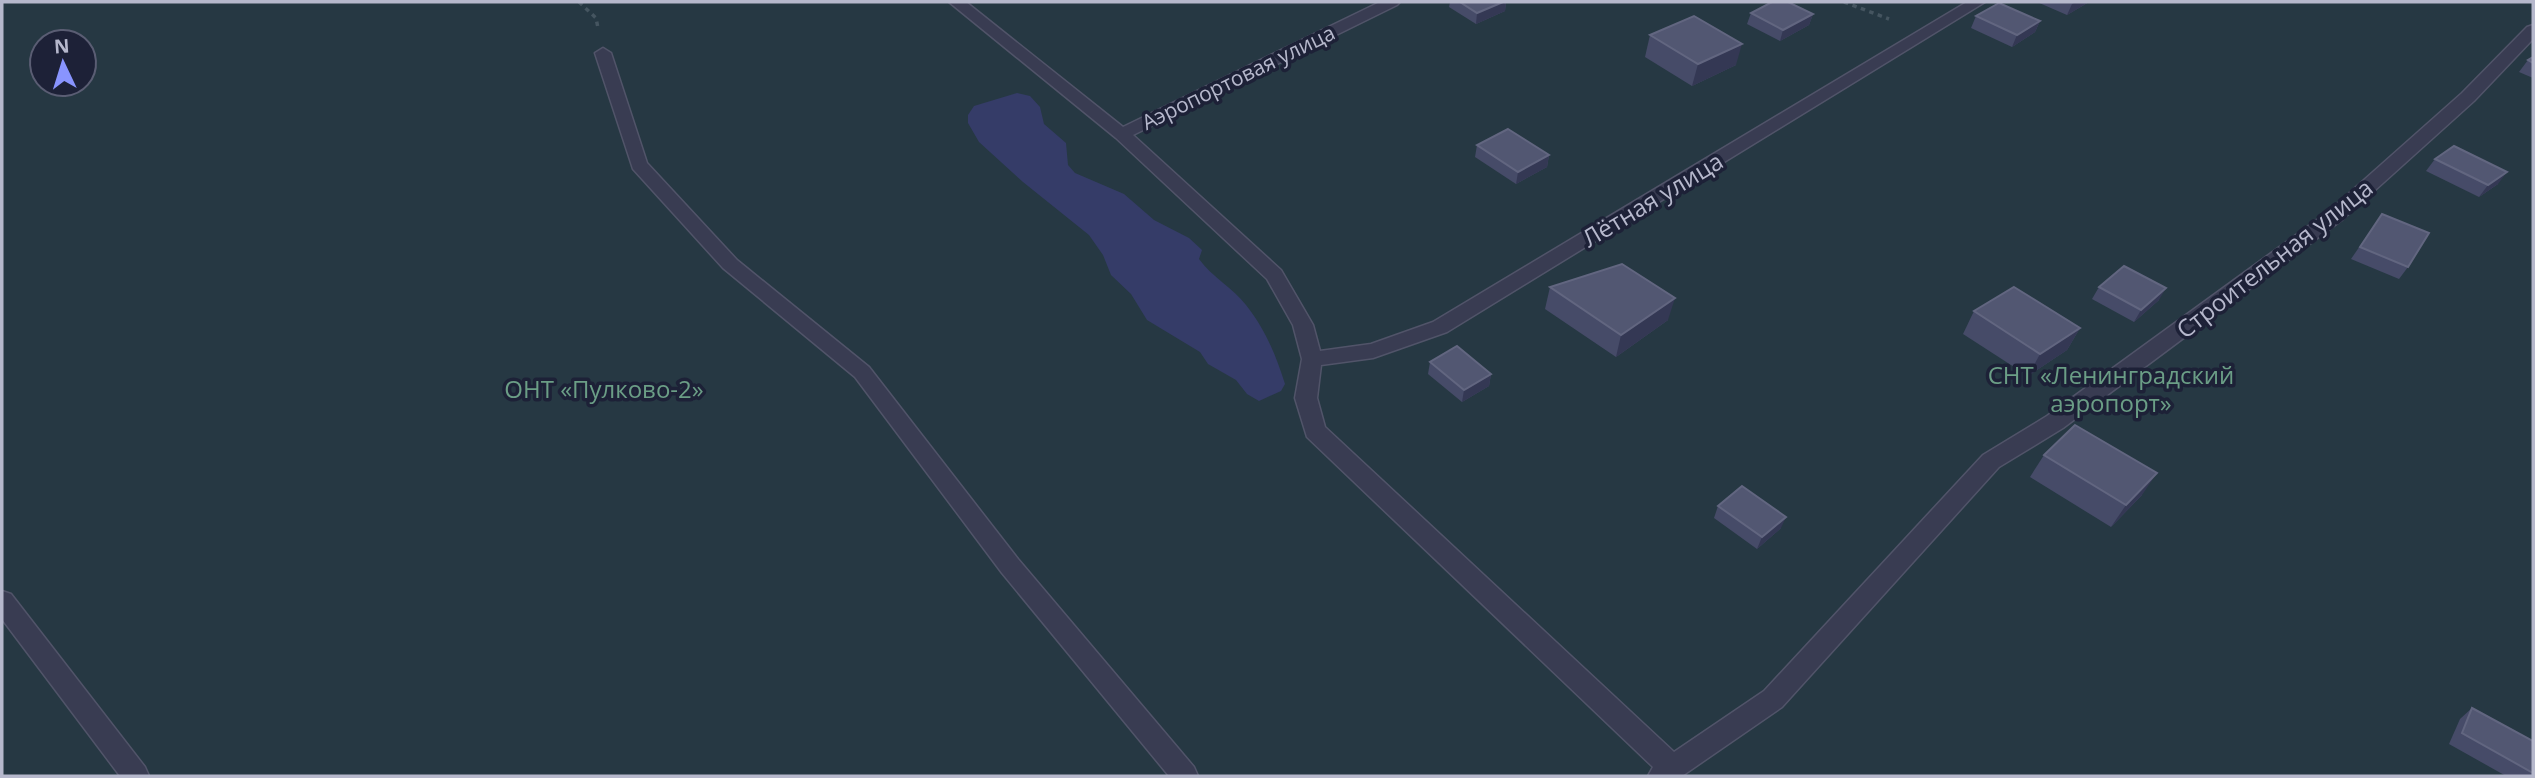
<svg xmlns="http://www.w3.org/2000/svg" width="2535" height="778" font-family="'Open Sans',sans-serif">
	<style>
		.green { fill: #263843; fill-rule: evenodd }
		.water { fill: #353c68 }
		.lines { fill: none; stroke-linecap: round; stroke-linejoin: round }
		.service-casing { stroke: #515469; stroke-width: 3 }
		.path { stroke: #455560; stroke-width: 3.5; stroke-dasharray: 4.5 4.5; stroke-linecap: butt }
		.service { fill: #393c52; fill-rule: evenodd }
		.wall { fill: #464b68 }
		.shaded-wall { fill: #343854 }
		.building { fill: #525772; stroke: #626680; stroke-width: 2 }
		.labels { text-anchor: middle; dominant-baseline: central; stroke-width: 7; stroke-linejoin: round; paint-order: stroke }
		.far-street-label { font-size: 21px; fill: #b6b8cc; stroke: #1d2137 }
		.street-label { font-size: 24px; fill: #b6b8cc; stroke: #1d2137 }
		.park-label { font-size: 24px; fill: #6b9e86; stroke: #1d2137 }
	</style>
	<rect width="100%" height="100%" fill="#242842"/>
	<!-- green -->
	<path class="green" d="M2 2H2533V776H2ZM42 42H84V84H42Z"/>
	<!-- water -->
	<path class="water" d="M1017 93 1030 96 1040 107 1044 124 1066 143 1068 165 1075 173 1124 194 1154 220 1189 238 1202 250 1199 259C1212 277 1233 288 1246 305 1265 329 1276 355 1285 384L1281 391 1259 401 1247 394 1236 380 1208 364 1200 352 1147 320 1131 294 1111 275 1103 255 1089 235 1023 182 979 142 968 123V115L974 106Z"/>
	<g class="lines">
		<defs>
			<g id="service">
				<path d="M949 2H966L1123 127 1380 2H1400L1397 5 1133 135 1281 270 1313 325 1320 351 1371 344 1433 322 1967 2H1985L1447 332 1373 358 1321 365 1317 398 1325 427 1674 752 1764 691 1983 455 2047 416 2329 211 2462 93 2527 27 2533 25V39L2474 101 2343 219 2063 428 1999 467 1782 707 1682 776H1648L1653 767 1307 437 1295 398 1302 359 1293 325 1267 279 1116 138Z"/>
				<path d="M603 48 611 53 647 163 737 260 869 367 1018 559 1194 767 1198 776H1169L1002 573 855 377 723 268 633 169 595 53Z"/>
				<path d="M2 591 11 594 145 767 149 776H120L2 619Z"/>
			</g>
		</defs>
		<!-- service casing -->
		<use href="#service" class="service-casing"/>
		<!-- path -->
		<g class="path">
			<path d="M579 2 596 18 598 28"/>
			<path d="M1844 2 1889 19"/>
		</g>
		<!-- service -->
		<use href="#service" class="service"/>
	</g>
	<!-- wall -->
	<g class="wall">
		<path d="M1450 2H1506L1505 11 1476 24 1449 7Z"/>
		<path d="M2037 2H2089L2067 15Z"/>
		<path d="M1751 13 1813 14 1809 25 1780 41 1747 24Z"/>
		<path d="M1976 16 2040 21 2035 32 2012 47 1971 28Z"/>
		<path d="M1650 35 1736 65 1692 86 1645 57Z"/>
		<path d="M2533 57V78L2519 72 2528 60Z"/>
		<path d="M1477 145 1549 155 1547 167 1516 184 1475 157Z"/>
		<path d="M2435 159 2498 184 2479 197 2426 171Z"/>
		<path d="M2382 214 2408 267 2399 279 2351 259Z"/>
		<path d="M1550 287 1668 320 1616 357 1545 309Z"/>
		<path d="M2099 287 2159 300 2134 322 2092 299Z"/>
		<path d="M1974 311 2080 328 2067 350 2028 376 1963 334Z"/>
		<path d="M1430 362 1491 374 1489 386 1462 402 1428 374Z"/>
		<path d="M2044 455 2142 495 2111 527 2030 477Z"/>
		<path d="M1718 506 1781 528 1757 549 1714 518Z"/>
		<path d="M2472 708 2533 741V776H2506L2449 744 2460 719Z"/>
	</g>
	<!-- shaded-wall -->
	<g class="shaded-wall">
		<path d="M1503 2H1506L1505 11 1476 24 1477 13Z"/>
		<path d="M2076 2H2089L2067 15 2072 4Z"/>
		<path d="M1813 14 1809 25 1780 41 1783 30Z"/>
		<path d="M2040 21 2035 32 2012 47 2017 35Z"/>
		<path d="M1742 44 1736 65 1692 86 1698 64Z"/>
		<path d="M1549 155 1547 167 1516 184 1518 172Z"/>
		<path d="M2507 172 2498 184 2479 197 2488 185Z"/>
		<path d="M2166 288 2159 300 2134 322 2141 310Z"/>
		<path d="M1675 298 1668 320 1616 357 1621 335Z"/>
		<path d="M2080 328 2067 350 2028 376 2040 354Z"/>
		<path d="M1491 374 1489 386 1462 402 1464 390Z"/>
		<path d="M2157 473 2142 495 2111 527 2126 505Z"/>
		<path d="M1786 517 1781 528 1757 549 1762 537Z"/>
	</g>
	<!-- building -->
	<g class="building">
		<path d="M1460 2H1503L1477 13Z"/>
		<path d="M1772 2H1788L1813 14 1783 30 1751 13Z"/>
		<path d="M1999 3 2040 21 2017 35 1976 16Z"/>
		<path d="M1694 16 1742 44 1698 64 1650 35Z"/>
		<path d="M2533 57V63L2528 60Z"/>
		<path d="M1508 129 1549 155 1518 172 1477 145Z"/>
		<path d="M2454 146 2507 172 2488 185 2435 159Z"/>
		<path d="M2382 214 2429 233 2408 267 2360 247Z"/>
		<path d="M1622 264 1675 298 1621 335 1550 287Z"/>
		<path d="M2124 266 2166 288 2141 310 2099 287Z"/>
		<path d="M2014 287 2080 328 2040 354 1974 311Z"/>
		<path d="M1457 346 1491 374 1464 390 1430 362Z"/>
		<path d="M2075 425 2157 473 2126 505 2044 455Z"/>
		<path d="M1742 486 1786 517 1762 537 1718 506Z"/>
		<path d="M2472 708 2533 741V773L2462 733Z"/>
	</g>
	<g class="labels">
		<!-- far-street labels -->
		<g class="far-street-label">
			<text transform="translate(1238 77) rotate(-26)">Аэропортовая улица</text>
		</g>
		<!-- street labels -->
		<g class="street-label">
			<text transform="translate(1652 199) rotate(-31)">Лётная улица</text>
			<text transform="translate(2274 258) rotate(-38)">Строительная улица</text>
		</g>
		<!-- park labels -->
		<g class="park-label">
			<text x="2111" y="374">СНТ «Ленинградский<tspan x="2111" dy="28">аэропорт»</tspan></text>
			<text x="604" y="388">ОНТ «Пулково-2»</text>
		</g>
	</g>
	<!-- border -->
	<rect width="2535" height="778" fill="none" stroke="#b6b8cc" stroke-width="7"/>
	<!-- north arrow -->
	<g transform="translate(63 63) rotate(356)"><circle r="33" fill="#1d2137" stroke="#5a5d73" stroke-width="2"/>
	<path d="M0-5L12 26L0 18L-12 26Z" fill="#8994fe"/>
	<text y="-10" font-size="19" font-weight="bold" text-anchor="middle" fill="#b6b8cc">N</text>
	</g>
</svg>
